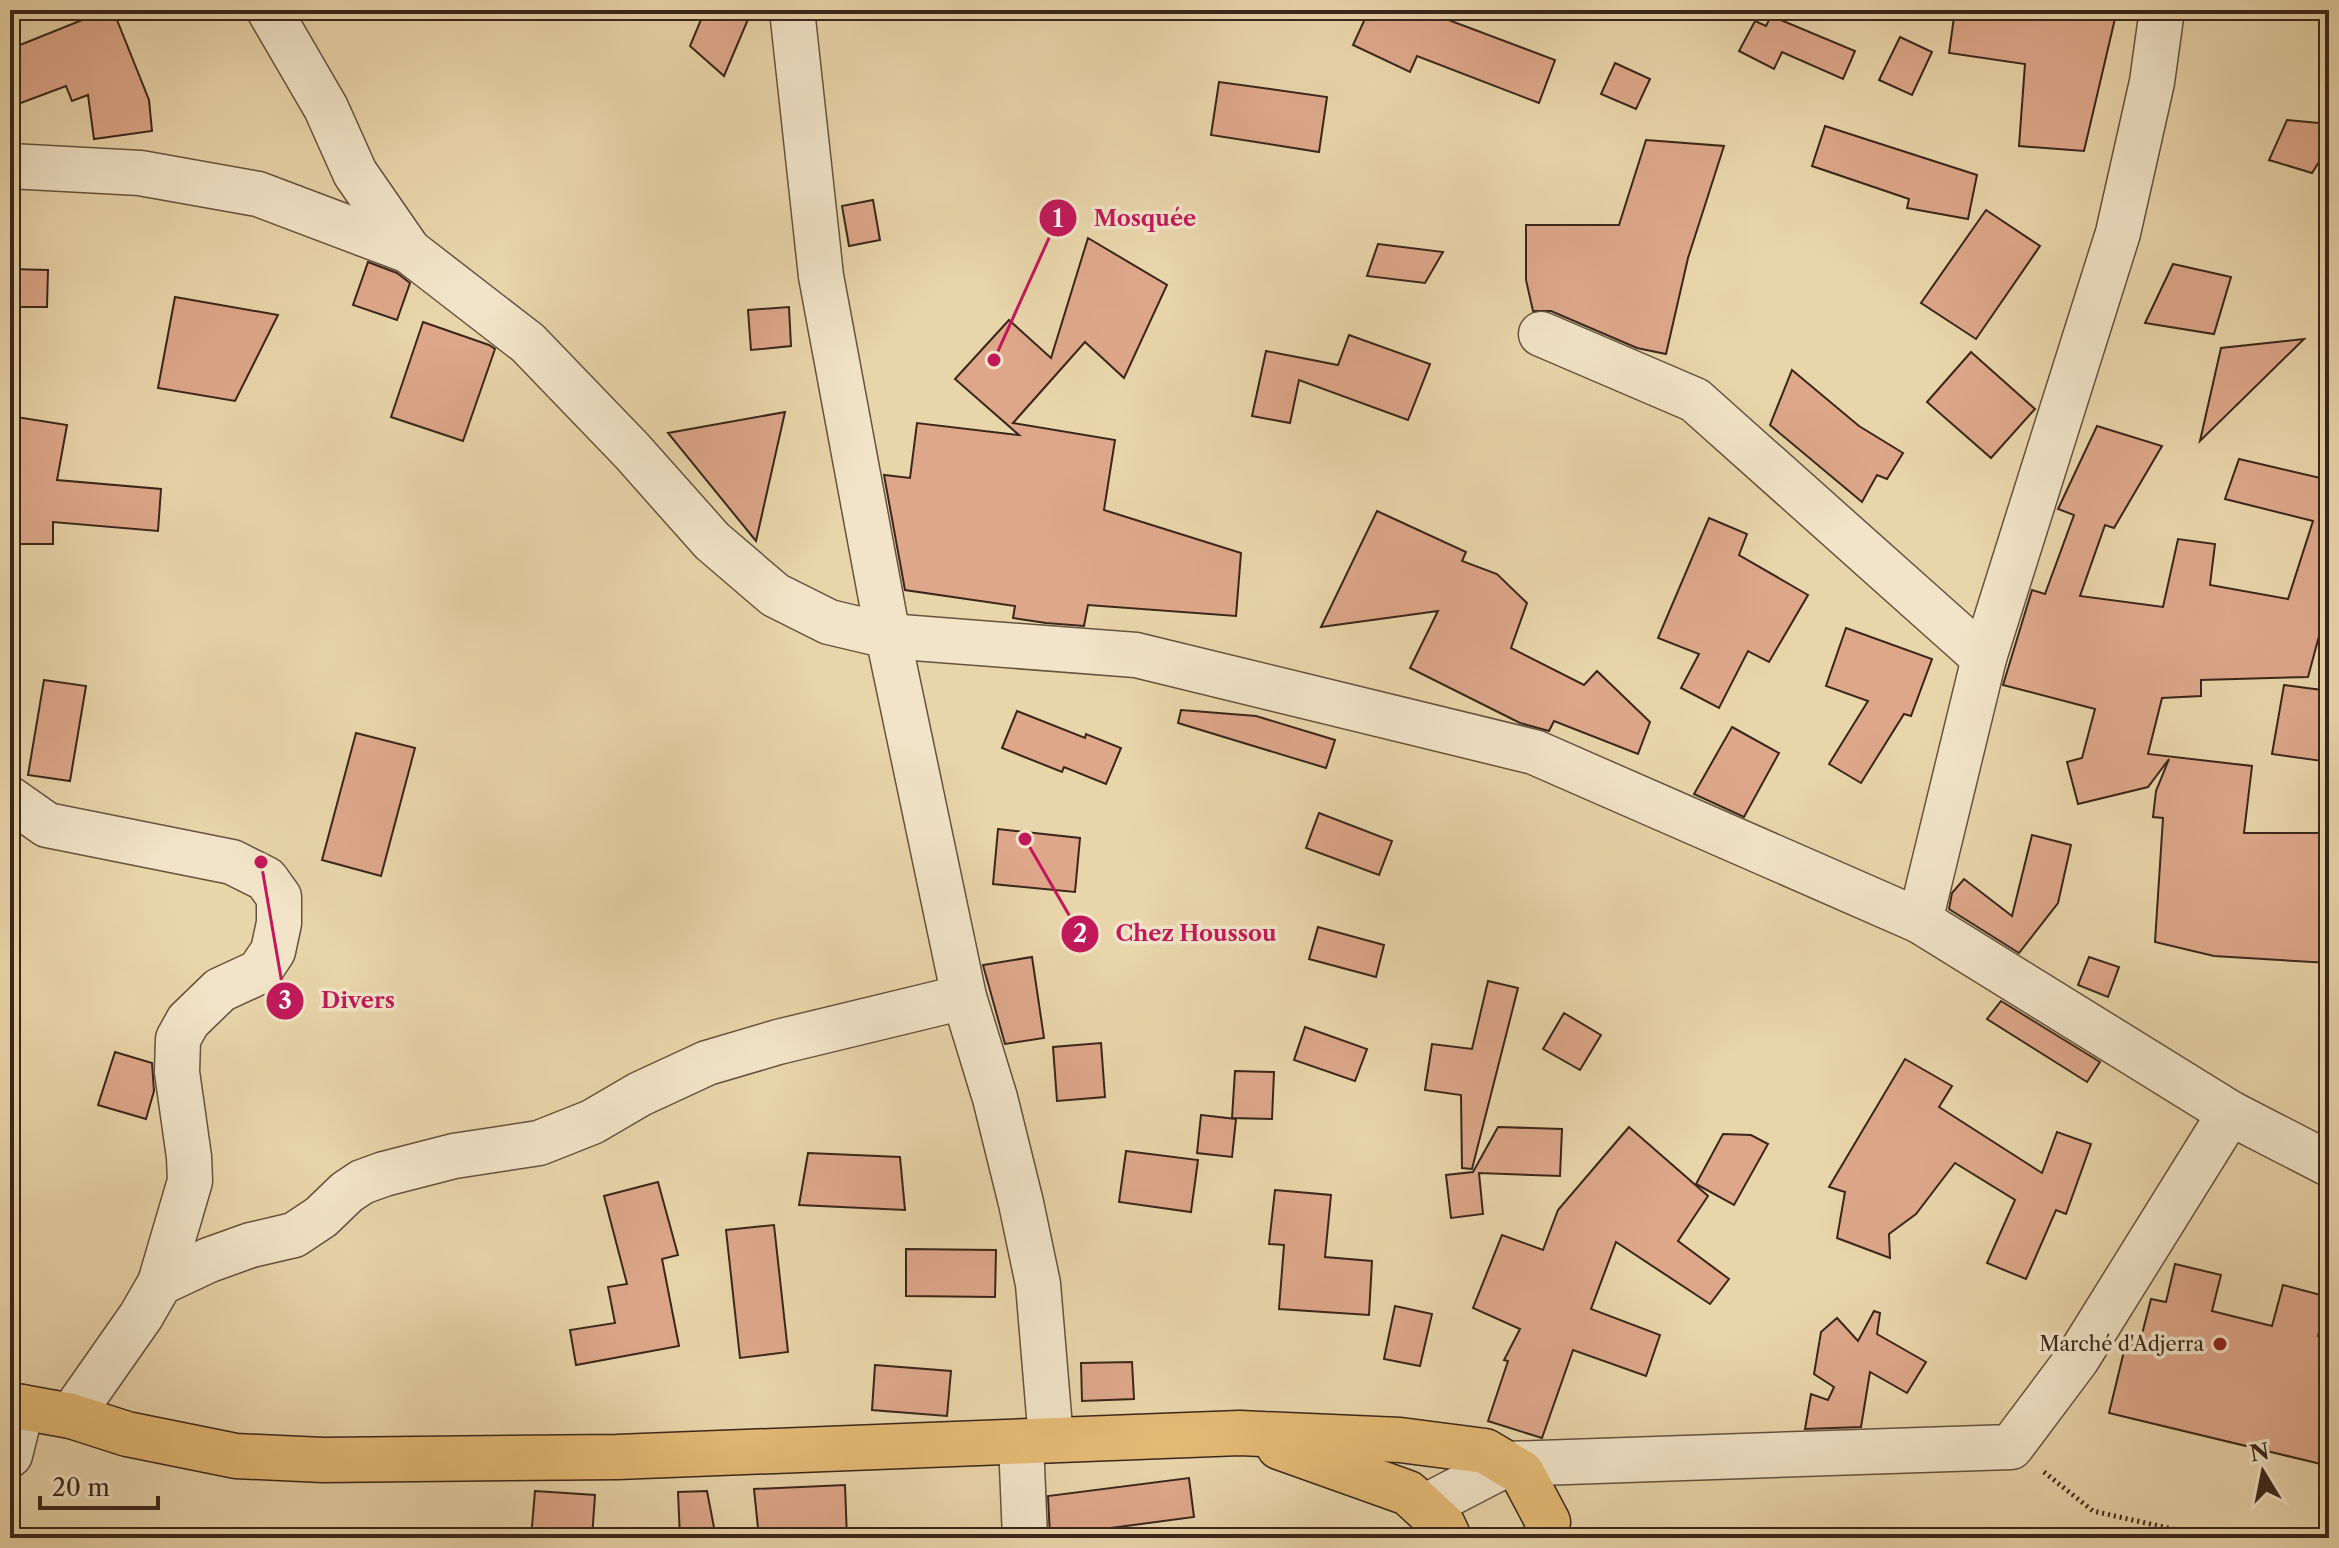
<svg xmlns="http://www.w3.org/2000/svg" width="2339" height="1548" font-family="'Libre Caslon Text',serif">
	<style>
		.building { fill: #dea78a; stroke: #3a261b; stroke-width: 2 }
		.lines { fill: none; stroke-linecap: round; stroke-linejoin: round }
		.minor-casing { stroke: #66523f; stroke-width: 47 }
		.major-casing { stroke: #3a261b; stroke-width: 47 }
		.path { stroke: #3a261b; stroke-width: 5; stroke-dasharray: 2 4; stroke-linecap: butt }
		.minor { stroke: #f1e4c8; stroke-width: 44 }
		.major { stroke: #e4ba75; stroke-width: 44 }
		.poi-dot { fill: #8f2418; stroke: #f1e4c8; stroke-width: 3 }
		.labels { text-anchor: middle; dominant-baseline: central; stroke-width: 7; stroke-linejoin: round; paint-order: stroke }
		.poi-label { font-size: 20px; fill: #3a261b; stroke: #f1e4c8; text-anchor: end }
		.leader { fill: none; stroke: #c2185b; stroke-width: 3 }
		.callout-dot { fill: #c2185b; stroke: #f1e4c8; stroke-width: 3 }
		.mark-label { font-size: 24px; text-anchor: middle; font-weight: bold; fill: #fff }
		.callout-label { font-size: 22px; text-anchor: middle; font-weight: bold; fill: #c2185b; stroke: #f1e4c8; stroke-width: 7; stroke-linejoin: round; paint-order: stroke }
	</style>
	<rect width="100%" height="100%" fill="#e9d5aa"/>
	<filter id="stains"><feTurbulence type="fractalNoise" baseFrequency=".0025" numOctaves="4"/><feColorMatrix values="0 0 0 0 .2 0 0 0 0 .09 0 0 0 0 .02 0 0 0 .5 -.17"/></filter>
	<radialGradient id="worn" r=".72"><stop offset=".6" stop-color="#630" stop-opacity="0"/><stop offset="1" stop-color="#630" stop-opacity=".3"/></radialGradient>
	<!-- building -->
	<g class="building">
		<path d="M107 10H113L149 100 152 131 94 139 88 95 72 101 66 86 10 107V49Z"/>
		<path d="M705 10H752L724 76 690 46Z"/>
		<path d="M1369 10H1422L1555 60 1539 103 1417 56 1410 72 1353 45Z"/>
		<path d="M1955 10H2117L2084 151 2019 146 2025 64 1949 53Z"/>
		<path d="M1771 16 1855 51 1843 79 1782 52 1774 69 1739 51 1755 21 1766 26Z"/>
		<path d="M1900 37 1932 52 1912 95 1879 80Z"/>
		<path d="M1615 63 1650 79 1636 109 1601 94Z"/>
		<path d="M1219 82 1327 97 1319 152 1211 135Z"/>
		<path d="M2287 120 2329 124V146L2312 173 2269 160Z"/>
		<path d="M1825 126 1977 175 1968 219 1907 208 1909 199 1812 166Z"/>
		<path d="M1646 140 1724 146 1688 258 1666 354 1637 348 1551 311H1533L1526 280V225H1619Z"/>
		<path d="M873 200 880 240 849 246 842 206Z"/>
		<path d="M1986 210 2040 246 1976 339 1921 303Z"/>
		<path d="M1088 238 1167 285 1124 378 1085 342 1013 423 1115 440 1104 510 1241 553 1236 616 1088 605 1084 626 1046 623 1013 618 1015 606 905 590 884 475 910 478 917 423 1019 435 955 379 1009 320 1051 358Z"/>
		<path d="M1378 244 1443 252 1425 283 1367 276Z"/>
		<path d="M368 262 397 273 410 283 397 320 353 305Z"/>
		<path d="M2173 264 2231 277 2214 334 2145 323Z"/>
		<path d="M10 269 48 270 47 307H10Z"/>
		<path d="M175 297 278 315 235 401 158 388Z"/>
		<path d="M789 307 791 346 751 350 748 310Z"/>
		<path d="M423 322 489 345 495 349 463 441 391 417Z"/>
		<path d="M1349 335 1430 364 1408 420 1299 380 1290 423 1252 416 1266 351 1338 365Z"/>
		<path d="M2304 339 2200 441 2221 348Z"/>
		<path d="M1971 352 2035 409 1991 458 1927 402Z"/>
		<path d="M1792 370 1859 426 1903 453 1887 479 1877 475 1862 502 1770 425Z"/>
		<path d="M785 412 756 541 668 433Z"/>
		<path d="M10 416 67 425 57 480 161 489 158 531 53 522V544H10Z"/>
		<path d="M2097 426 2162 446 2114 528 2105 525 2080 596 2163 607 2178 539 2215 544 2210 585 2288 599 2313 521 2225 499 2239 459 2329 480V599L2308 677 2201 680V696L2162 698 2148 754 2252 766 2244 833H2329V963L2214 956 2155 942 2163 818 2153 817 2156 791 2169 759 2148 787 2078 804 2067 762 2082 758 2095 709 2003 685 2032 590 2045 594 2074 515 2058 509Z"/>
		<path d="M1377 511 1466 552 1462 561 1497 574 1527 603 1511 648 1584 685 1597 671 1650 722 1638 754 1554 721 1549 731 1520 723 1410 668 1438 611 1321 627Z"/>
		<path d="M1709 518 1747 534 1739 555 1808 595 1769 662 1748 651 1719 708 1681 688 1699 654 1658 638Z"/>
		<path d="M1846 628 1932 659 1911 716 1904 714 1861 783 1829 764 1868 701 1826 686Z"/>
		<path d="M44 680 86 686 70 781 28 775Z"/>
		<path d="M2284 685 2329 691V721L2322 761 2272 754Z"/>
		<path d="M1181 710 1256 716 1335 740 1326 768 1178 723Z"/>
		<path d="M1017 711 1085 738 1086 734 1121 748 1106 784 1064 767 1062 772 1002 748Z"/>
		<path d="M1732 727 1779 753 1744 817 1694 794Z"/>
		<path d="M356 733 415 748 381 876 322 860Z"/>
		<path d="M1319 813 1392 841 1379 875 1306 848Z"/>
		<path d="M998 829 1080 838 1075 892 993 884Z"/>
		<path d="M2032 835 2071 845 2058 903 2019 953 1949 909 1952 893 1964 879 2012 916Z"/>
		<path d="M1318 927 1384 945 1376 977 1309 959Z"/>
		<path d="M1032 957 1044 1038 1005 1044 983 965Z"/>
		<path d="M2089 957 2119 967 2108 997 2078 985Z"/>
		<path d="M1488 981 1518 988 1472 1169 1462 1168 1461 1095 1425 1090 1432 1044 1472 1049Z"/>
		<path d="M2001 1001 2100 1062 2087 1082 1987 1019Z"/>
		<path d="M1564 1013 1601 1035 1580 1070 1543 1049Z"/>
		<path d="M1305 1027 1367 1049 1355 1081 1294 1060Z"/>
		<path d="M1101 1043 1105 1097 1057 1101 1053 1047Z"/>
		<path d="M115 1052 152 1063 154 1091 146 1119 98 1105Z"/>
		<path d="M1905 1059 1952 1086 1939 1107 2042 1173 2057 1132 2091 1144 2066 1214 2056 1210 2026 1279 1987 1263 2015 1200 1955 1163 1916 1214 1889 1234 1890 1258 1837 1238 1845 1192 1829 1187Z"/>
		<path d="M1235 1071 1274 1072 1272 1119 1232 1118Z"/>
		<path d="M1201 1115 1236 1119 1232 1157 1197 1153Z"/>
		<path d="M1498 1127 1562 1129 1560 1176 1479 1173 1483 1214 1451 1218 1446 1175 1473 1172Z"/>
		<path d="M1629 1127 1708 1196 1678 1241 1729 1279 1710 1304 1616 1242 1591 1309 1660 1335 1646 1376 1573 1350 1542 1438 1488 1421 1508 1361 1504 1360 1520 1329 1473 1308 1502 1235 1543 1250 1558 1210Z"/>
		<path d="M1723 1134 1751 1135 1768 1144 1734 1205 1696 1184Z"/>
		<path d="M1126 1151 1198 1160 1191 1212 1119 1202Z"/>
		<path d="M808 1153 900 1157 905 1210 799 1205Z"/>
		<path d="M658 1182 678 1255 662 1259 679 1346 576 1365 570 1330 615 1323 608 1287 627 1284 604 1196Z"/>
		<path d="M1275 1190 1331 1195 1325 1257 1372 1261 1369 1315 1279 1309 1284 1245 1269 1244Z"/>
		<path d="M774 1225 788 1352 740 1358 726 1230Z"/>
		<path d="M906 1249 996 1250 995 1297 906 1296Z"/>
		<path d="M2175 1264 2221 1275 2212 1311 2272 1326 2283 1285 2328 1297 2318 1336 2329 1339V1466L2109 1413 2126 1343 2139 1346 2151 1299 2166 1302Z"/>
		<path d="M1395 1306 1432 1314 1420 1366 1384 1359Z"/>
		<path d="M1874 1311 1880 1313 1877 1334 1926 1362 1907 1393 1870 1372 1861 1427 1805 1429 1811 1394 1828 1400 1834 1387 1814 1374 1821 1332 1837 1318 1858 1341Z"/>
		<path d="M1132 1362 1134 1399 1082 1401 1081 1363Z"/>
		<path d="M875 1365 951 1371 947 1416 872 1410Z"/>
		<path d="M1189 1478 1194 1517 1050 1536 1048 1496Z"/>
		<path d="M845 1485 847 1538H759L754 1489Z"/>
		<path d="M535 1491 595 1495 592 1538H531Z"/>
		<path d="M707 1491 716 1538H680L678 1492Z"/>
	</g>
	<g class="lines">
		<defs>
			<g id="minor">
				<path d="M269 10 326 108 355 173 409 251"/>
				<path d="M792 10 821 276 888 636 964 997 995 1098 1021 1203 1038 1284 1051 1440"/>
				<path d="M10 166 140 173 258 194 409 251 528 343 632 451 712 541 775 595 829 622 888 636 1136 655 1534 752 1920 921 2230 1113 2329 1164"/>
				<path d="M1541 334 1695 400 1984 658"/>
				<path d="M10 799 47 825 232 862 266 879 279 897V923L273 951 259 972 220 990 188 1021 178 1039 177 1072 189 1157 190 1181 160 1283 141 1316 71 1416"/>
				<path d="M1920 921 1984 658 2118 233 2152 82 2162 10"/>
				<path d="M160 1283 209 1260 251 1245 294 1235 321 1217 347 1192 362 1182 384 1174 454 1156 539 1143 592 1122 640 1094 707 1063 778 1042 964 997"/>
				<path d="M1021 1442 1025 1538"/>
				<path d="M10 1455 22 1407"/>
				<path d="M1424 1507 1507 1464 2011 1447 2077 1359 2230 1113"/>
			</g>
			<g id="major">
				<path d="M10 1405 71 1416 127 1434 236 1456 323 1460 617 1457 1240 1433 1400 1440 1485 1451 1522 1473 1548 1522 1545 1538"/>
				<path d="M1279 1447 1408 1493 1443 1525 1449 1538"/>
			</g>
		</defs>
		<!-- minor casing -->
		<use href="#minor" class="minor-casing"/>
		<!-- major casing -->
		<use href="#major" class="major-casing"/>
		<!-- path -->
		<path class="path" d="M2044 1472 2093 1511 2212 1538"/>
		<!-- minor -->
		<use href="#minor" class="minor"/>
		<!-- major -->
		<use href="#major" class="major"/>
	</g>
	<!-- markers -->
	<circle class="poi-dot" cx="2220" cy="1344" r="8"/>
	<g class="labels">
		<!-- poi labels -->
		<g class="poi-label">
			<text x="2204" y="1344">Marché d'Adjerra</text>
		</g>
	</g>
	<!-- callouts -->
	<path class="leader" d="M994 360L1058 218M1025 839L1080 934M261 862L285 1001"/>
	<g class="callout-dot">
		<circle cx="994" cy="360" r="8"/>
		<circle cx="1025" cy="839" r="8"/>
		<circle cx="261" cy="862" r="8"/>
		<circle cx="1058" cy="218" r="20"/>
		<circle cx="1080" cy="934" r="20"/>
		<circle cx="285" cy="1001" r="20"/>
	</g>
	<g class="mark-label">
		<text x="1058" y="227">1</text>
		<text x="1080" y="942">2</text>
		<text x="285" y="1009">3</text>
	</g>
	<g class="callout-label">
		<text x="1145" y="226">Mosquée</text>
		<text x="1196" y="941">Chez Houssou</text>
		<text x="358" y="1008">Divers</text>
	</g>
	<!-- margin -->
	<rect width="2339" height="1548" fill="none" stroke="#e9d5aa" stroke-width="40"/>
	<rect x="12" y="12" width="2315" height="1524" fill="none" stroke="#3a261b" stroke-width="4"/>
	<rect x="20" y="20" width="2299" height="1508" fill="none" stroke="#3a261b" stroke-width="2"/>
	<!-- north arrow -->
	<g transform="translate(2263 1472) rotate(350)" stroke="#f1e4c8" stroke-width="6" paint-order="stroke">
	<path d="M0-6L14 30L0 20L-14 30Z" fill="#3a261b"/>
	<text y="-12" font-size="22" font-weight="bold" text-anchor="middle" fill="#3a261b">N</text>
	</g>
	<!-- scale -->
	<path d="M40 1496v12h118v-12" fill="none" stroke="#3a261b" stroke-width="4"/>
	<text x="52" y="1496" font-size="24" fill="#3a261b" stroke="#f1e4c8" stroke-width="6" paint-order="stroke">20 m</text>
	<rect width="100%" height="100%" filter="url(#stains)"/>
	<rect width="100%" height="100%" fill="url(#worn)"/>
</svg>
